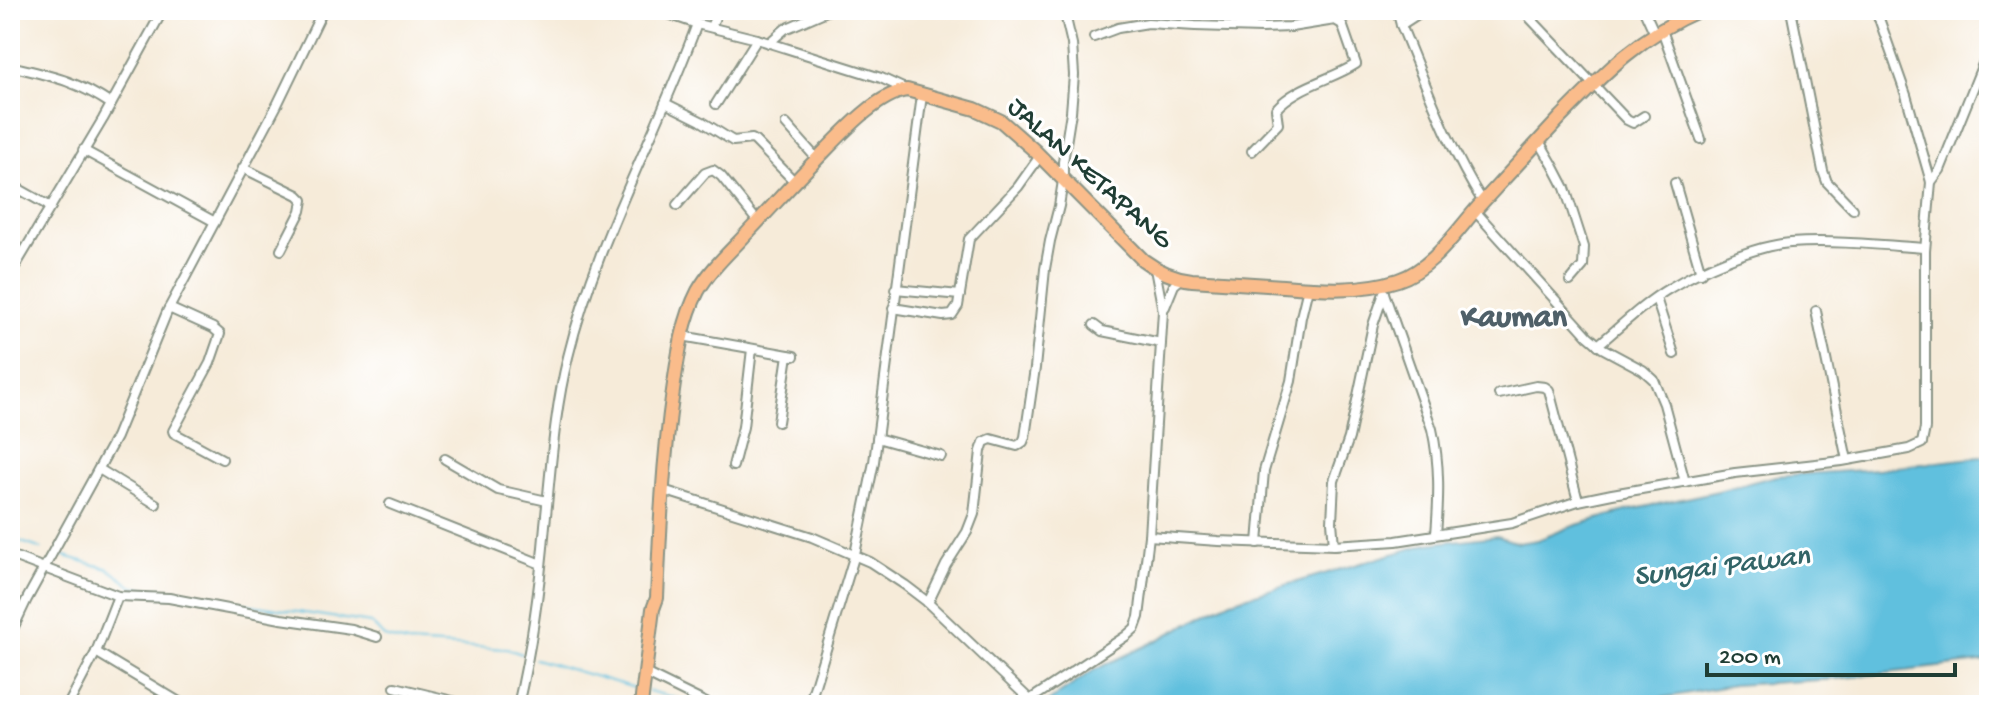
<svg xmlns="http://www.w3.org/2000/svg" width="1999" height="715" font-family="'Gochi Hand',sans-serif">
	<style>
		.water { fill: #60c0de; stroke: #407e89; stroke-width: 2 }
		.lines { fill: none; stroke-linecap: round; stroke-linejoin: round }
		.stream { stroke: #60c0de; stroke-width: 2 }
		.street-casing { stroke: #8a9486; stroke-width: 12 }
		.primary-casing { stroke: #8a9486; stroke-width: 16 }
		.street { stroke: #fff; stroke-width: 8 }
		.primary { stroke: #fabc8b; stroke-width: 12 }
		.labels { text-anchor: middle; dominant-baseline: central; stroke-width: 6; stroke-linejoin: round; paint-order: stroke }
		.street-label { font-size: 28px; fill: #1f3d34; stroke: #fff }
		.water-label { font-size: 30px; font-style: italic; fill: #326467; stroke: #fff }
		.quarter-label { font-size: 32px; font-weight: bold; fill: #4f6069; stroke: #fff }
	</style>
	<rect width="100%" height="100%" fill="#fff"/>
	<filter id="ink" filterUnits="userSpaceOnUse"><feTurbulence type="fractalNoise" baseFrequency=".0125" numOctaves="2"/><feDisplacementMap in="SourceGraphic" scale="16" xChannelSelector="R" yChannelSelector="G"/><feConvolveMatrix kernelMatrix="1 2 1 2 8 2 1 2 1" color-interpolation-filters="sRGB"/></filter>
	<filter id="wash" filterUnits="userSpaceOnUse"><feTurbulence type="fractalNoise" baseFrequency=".006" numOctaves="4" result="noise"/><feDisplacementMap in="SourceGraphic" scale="32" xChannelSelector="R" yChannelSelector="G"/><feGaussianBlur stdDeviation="1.8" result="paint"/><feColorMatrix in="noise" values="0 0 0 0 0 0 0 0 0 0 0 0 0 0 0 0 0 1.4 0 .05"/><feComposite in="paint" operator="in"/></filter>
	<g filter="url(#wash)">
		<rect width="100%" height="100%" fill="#f6ebd9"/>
		<!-- water -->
		<path class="water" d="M1989 456V661L1835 679 1733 685 1623 705H1043L1094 670 1152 643 1231 601 1427 544 1497 536 1518 543 1538 540 1573 526 1626 511 1718 491 1776 476 1878 469Z"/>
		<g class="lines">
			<!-- stream -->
			<g class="stream">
				<path d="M10 538 42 549"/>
				<path d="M58 554 109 569 133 587 371 623 384 637 407 643 507 649 522 654"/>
				<path d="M535 659 635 688"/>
				<path d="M649 691 697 704"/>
			</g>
		</g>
	</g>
	<g filter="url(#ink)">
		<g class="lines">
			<defs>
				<g id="street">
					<path d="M657 10 697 24 757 39 881 78 907 90"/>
					<path d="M1397 10 1401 25C1426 85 1448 147 1483 202"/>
					<path d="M1644 10 1655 34"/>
					<path d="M1791 10 1823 171 1827 182 1853 209"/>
					<path d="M1530 18 1627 120 1633 123 1644 116"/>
					<path d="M1401 25 1424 10"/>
					<path d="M711 27 718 10"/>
					<path d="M1662 30 1701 139"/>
					<path d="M1094 37 1118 28 1148 23 1195 26 1262 28 1291 27 1335 20 1342 24 1356 64C1331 80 1296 86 1276 109L1278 124 1252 151"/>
					<path d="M769 43 785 29 829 10"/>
					<path d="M10 66C51 76 75 80 111 104"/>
					<path d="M665 103 701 121 733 141 752 139 755 141 795 182"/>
					<path d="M716 104 757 39"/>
					<path d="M786 124 817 159"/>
					<path d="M1539 141 1553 165 1565 188 1584 247 1583 266 1570 281"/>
					<path d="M83 150 215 222"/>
					<path d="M243 168 298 195 303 200 301 211 281 250"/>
					<path d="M1931 182 1940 170 1989 49"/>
					<path d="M1675 183 1701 273"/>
					<path d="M10 184 51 207"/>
					<path d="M677 205 705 173 713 170 721 176 758 222"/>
					<path d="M1475 211 1588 336 1602 348 1643 370 1654 380 1664 404 1685 482"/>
					<path d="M10 275 103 119 163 10"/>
					<path d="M895 289 960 295"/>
					<path d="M1384 293 1432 429C1440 464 1439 498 1436 534"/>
					<path d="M1656 298 1674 354"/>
					<path d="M1165 307 1174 285 1181 279"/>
					<path d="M169 308 213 328 220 334 210 363 173 431 174 433 222 459"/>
					<path d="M893 308 943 316 952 315 958 306 969 239 1018 187 1040 156"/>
					<path d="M1816 311 1847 460"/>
					<path d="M1094 325 1102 331 1161 343"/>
					<path d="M682 336 794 356"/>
					<path d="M1598 345C1621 326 1644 303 1670 288 1701 269 1755 246 1790 243 1835 240 1881 245 1925 248"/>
					<path d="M1499 394 1536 386 1545 387 1549 390 1578 501"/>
					<path d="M778 422 788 355"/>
					<path d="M877 438 941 456"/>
					<path d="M445 459 498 490 547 501"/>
					<path d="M733 466 743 427 752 349"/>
					<path d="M99 469 156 504"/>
					<path d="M663 490 812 537 870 562 905 585 926 601 1029 699"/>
					<path d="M390 504 541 564"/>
					<path d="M1149 536 1218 541 1334 545 1396 541 1512 523 1578 501 1612 494 1735 473 1842 461 1909 449 1922 443 1925 428V251L1931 182 1906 95 1876 10"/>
					<path d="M1258 543 1264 471 1291 381 1301 317 1308 288"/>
					<path d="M1334 545 1332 522 1334 481 1349 438 1373 325 1384 293"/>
					<path d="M10 555 118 596 169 598 281 619 351 629 377 637"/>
					<path d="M118 596 96 652 184 705"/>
					<path d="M928 603 946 565 967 532 974 514 981 451 984 442 991 439 1017 446 1023 442 1025 437 1035 368 1045 269 1050 241 1059 206 1063 181V162L1071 112 1074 75 1072 44 1064 10"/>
					<path d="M10 635 27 599 116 437 167 312 277 105 323 10"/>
					<path d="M645 673 710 705"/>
					<path d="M395 687 469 705"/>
					<path d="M68 705 96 652"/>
					<path d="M518 705C532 646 540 586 545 525 551 469 554 413 568 357 596 241 656 136 697 24"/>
					<path d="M809 705 855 554 874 462 922 95"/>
					<path d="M1022 705 1126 636 1135 628 1139 617 1149 536 1163 311 1155 269"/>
				</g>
				<path id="primary" d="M641 705 653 609 657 598C660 529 663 460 673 391 678 357 682 322 698 291 711 268 732 250 749 231 772 207 793 183 816 160 838 138 876 94 907 90L975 109 1001 121 1034 150 1143 260C1158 271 1173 278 1192 280 1222 282 1252 284 1283 286 1320 289 1362 292 1398 280 1432 269 1455 233 1478 207 1506 177 1533 147 1561 117 1605 72 1641 35 1700 10"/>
			</defs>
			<!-- street casing -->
			<use href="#street" class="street-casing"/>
			<!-- primary casing -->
			<use href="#primary" class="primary-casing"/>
			<!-- street -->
			<use href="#street" class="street"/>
			<!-- primary -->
			<use href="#primary" class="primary"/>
		</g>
	</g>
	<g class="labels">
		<!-- street labels -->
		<g class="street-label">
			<text transform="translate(1089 174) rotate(42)">JALAN KETAPANG</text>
		</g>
		<!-- water labels -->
		<g class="water-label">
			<text transform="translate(1722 568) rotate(-7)">Sungai Pawan</text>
		</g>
		<!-- quarter labels -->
		<g class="quarter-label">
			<text x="1514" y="319">Kauman</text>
		</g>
	</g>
	<!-- margin -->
	<rect width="1999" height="715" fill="none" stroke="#fff" stroke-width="40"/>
	<!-- scale -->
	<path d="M1707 663v12h248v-12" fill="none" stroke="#1f3d34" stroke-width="4"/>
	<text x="1719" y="663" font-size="24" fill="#1f3d34" stroke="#ffffff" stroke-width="6" paint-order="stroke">200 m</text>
</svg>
